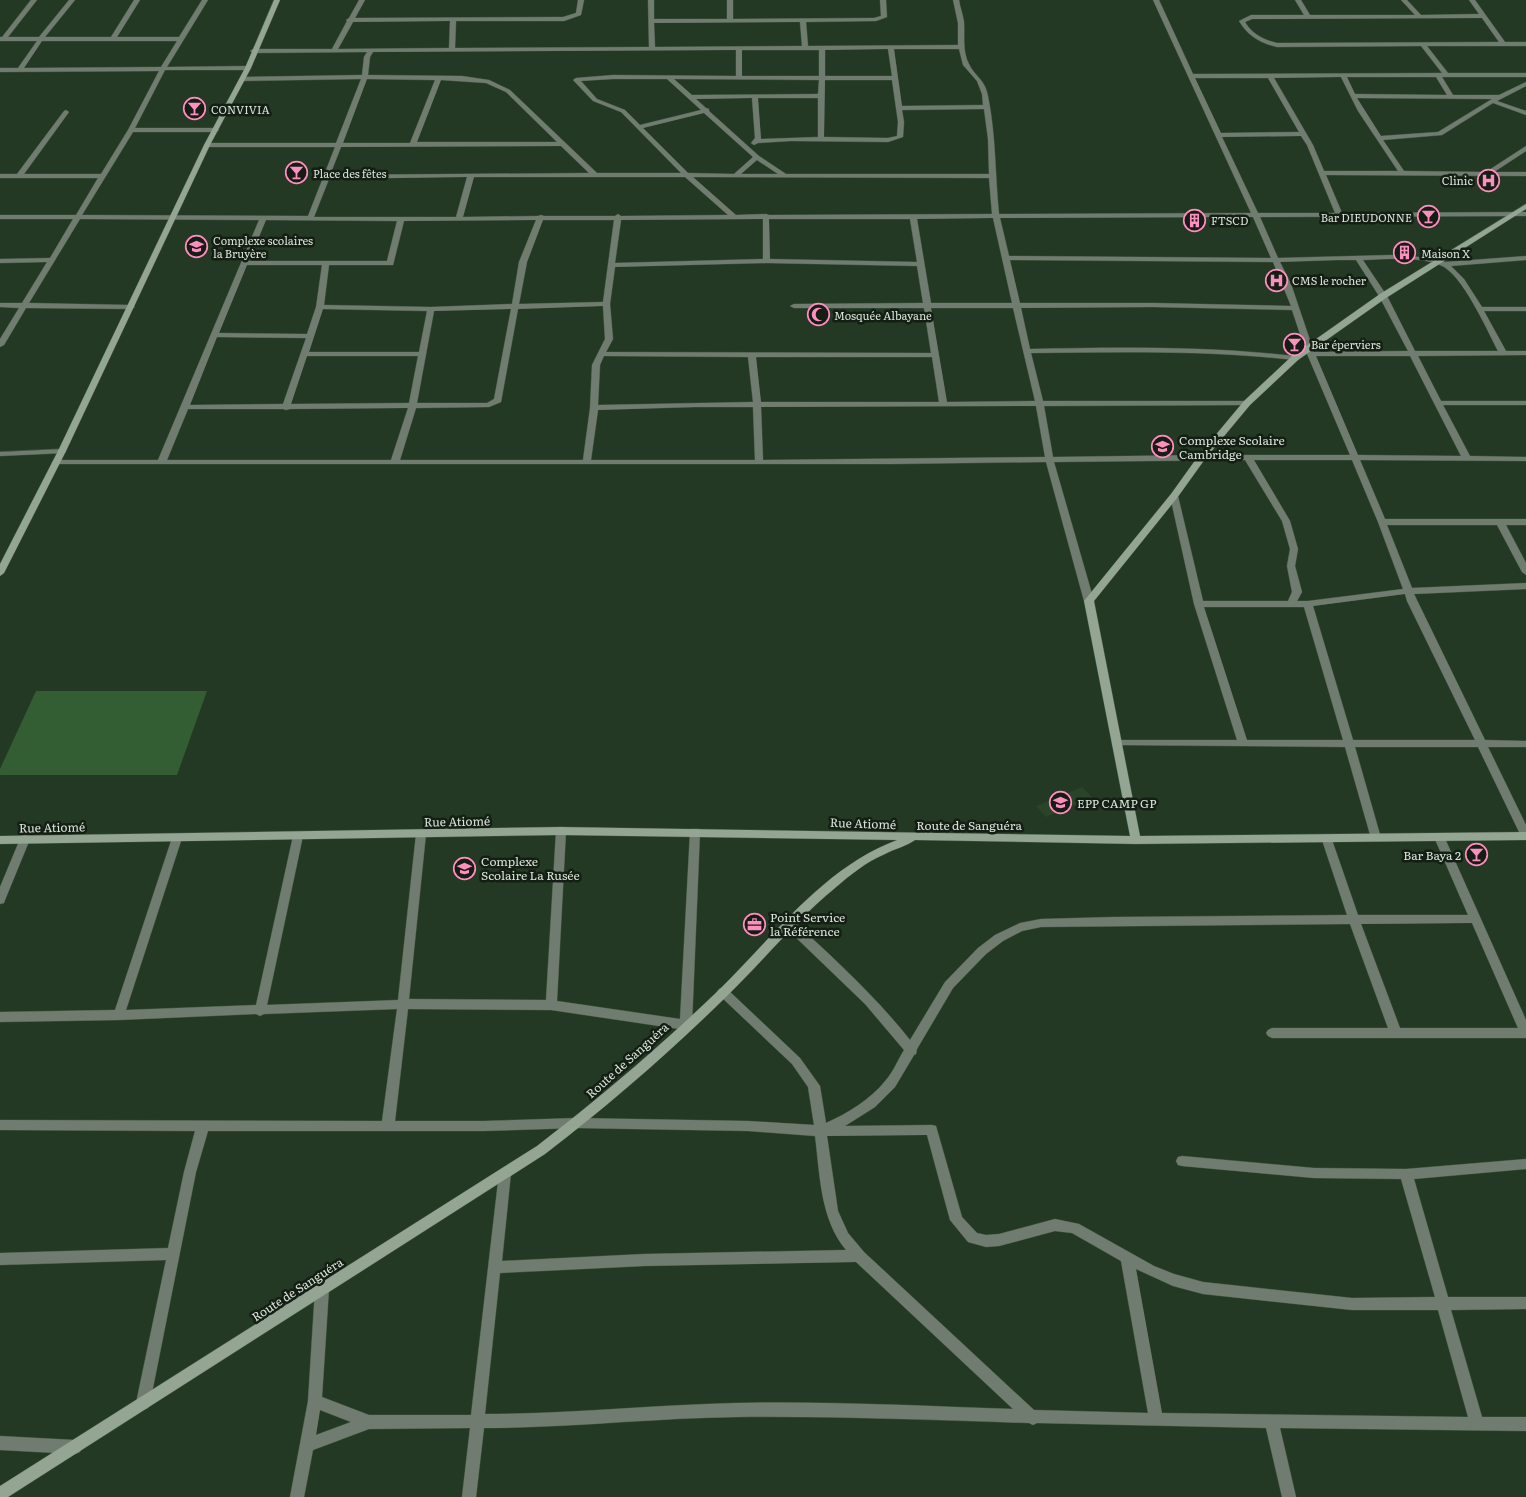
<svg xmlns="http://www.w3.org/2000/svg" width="1526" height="1497" font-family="Literata,serif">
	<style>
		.built { fill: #294428 }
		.green { fill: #335d33 }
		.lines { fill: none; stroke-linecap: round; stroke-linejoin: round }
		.street-casing { stroke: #405540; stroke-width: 1 }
		.secondary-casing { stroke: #405540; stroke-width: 1 }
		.street { fill: #717c71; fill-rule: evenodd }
		.secondary { fill: #94a693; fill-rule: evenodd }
		.labels { text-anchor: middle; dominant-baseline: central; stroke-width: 5; stroke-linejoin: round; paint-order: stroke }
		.far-poi-label { font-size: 11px; fill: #d7e5d6; stroke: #141e14; text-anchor: start }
		.poi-label { font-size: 12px; fill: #d7e5d6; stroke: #141e14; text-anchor: start }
		.street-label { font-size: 12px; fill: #d7e5d6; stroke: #141e14 }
	</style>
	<rect width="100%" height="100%" fill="#233923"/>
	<!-- built -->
	<path class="built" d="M1082 787 1092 797 1046 817 1036 806Z"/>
	<!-- green -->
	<path class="green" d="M36 691H207L177 775H0V769Z"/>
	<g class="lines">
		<defs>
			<g id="street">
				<path d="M31 0H37L8 37H39L69 0H75L45 37H111L134 0H140L117 37H179L202 0H208L167 67 248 66 251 68 248 70H165L135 128H216L219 130 216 132H133L82 215 308 216 335 147H207L204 145 207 143H336L361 79 242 81 239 79 242 77 362 75 364 57 367 52 253 53 250 51 253 49H332L347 21 346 20 349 18 359 0H365L355 18 563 17 576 13 578 0H584L581 15 564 21H456L455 48 649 47 648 0H654V19H727V0H733V19L874 18 881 16 880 0H886L887 17 876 21 806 22 808 46 958 45V23L953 0H959C960 7 963 15 964 22 965 36 962 51 969 64 975 77 985 79 988 96 996 135 995 175 999 214L1251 213 1153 0H1159L1193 74 1442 73 1421 46 1277 47C1260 43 1248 36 1239 21L1251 15H1304L1295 0H1301L1310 15H1415L1401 0H1407L1421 15 1479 14 1469 0H1475L1505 42H1526V46H1427L1448 73H1526V77H1442L1453 95H1499L1526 82V86L1497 101 1526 111V115L1493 103 1442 135 1383 140 1404 171 1486 172 1526 146V151L1494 172H1526V176L1326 175 1342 213 1526 212V216L1260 217 1278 258 1391 255 1433 258 1445 262 1526 256V260L1451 266 1464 279 1482 307H1526V311H1484L1506 351H1526V355L1418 356 1441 401H1526V405H1443L1470 456 1526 457V461L1360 460 1385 519H1526V525H1506L1526 563V575L1522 572 1497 525H1387L1412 588 1526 583V589L1414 594 1485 740 1526 741V747H1488L1526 825V840L1522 839 1521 836 1478 747H1355L1381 838 1380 841H1372L1371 838 1345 747 1113 745 1112 743 1117 740H1237L1194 604 1170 496 1174 493 1178 496 1203 601H1288L1292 592 1287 566 1290 549 1282 521 1245 460 1054 462 1094 601 1089 604 1084 601 1046 462 892 464H53L52 462 56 460H158L259 220 80 219 29 303 131 305 135 307 131 309 26 308 4 345 0 347V339L19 308 0 307V303H22L47 262 0 263V259L50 258 73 219H0V215H76L98 178H0V174H17L64 111 66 110 69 112 24 174H101L128 130 159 71 0 72V68H18L37 41H0V37H2ZM1482 18 1499 42 1277 43C1264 40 1252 34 1245 22L1252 19ZM450 21 449 48 338 49 353 22ZM800 22 802 46 655 47 654 23ZM42 41H177L161 67 24 68ZM888 49 892 76H825V50ZM894 49H959L963 65 977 81 982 94 983 105 902 106ZM736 50V76L613 75 576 78 573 80 593 101 621 112 681 173H597L510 90 489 80 462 76 368 75 370 57 373 52ZM742 50H819V76H742ZM1341 77 1358 111 1398 171H1324L1313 145 1274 78ZM1347 77H1436L1447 95 1355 94ZM1195 78H1268L1299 132 1221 133ZM367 79 435 80 410 143H343ZM613 79H667L701 110 640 125 625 110 597 99 581 81ZM674 79 819 80 818 94 692 95ZM441 80 486 83 506 92 557 142H417ZM825 80H892L898 122 897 136 888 138 824 137ZM752 98 755 138 751 143 754 145 758 143 791 141 888 142 903 137 904 122 902 110 984 109 988 139 989 174H786L759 156 709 111V109L706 108 696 99ZM758 98H818V137L761 139ZM1357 98 1492 99 1438 132 1381 136ZM704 113 753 157 734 174 688 173 643 128ZM1301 136 1307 145 1335 213H1258L1222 137ZM561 146 589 173 330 175 341 147ZM757 160 778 174H741ZM467 177 456 217H314L329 179ZM474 177H685L728 215 621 216 618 214 615 216H544L541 215 538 216 463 217ZM693 177 989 178 992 214 769 215 766 214 736 215ZM1253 217 1271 258 1009 256 1000 218ZM993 218 1012 303H931L917 219ZM763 219V259L615 263 621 220ZM769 219H910L917 262 770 259ZM266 220 397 221 387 261H249ZM536 220 519 262 512 304 431 307 324 305 329 265H393L404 221ZM543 220H614L603 302 519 304 527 262ZM1010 260 1273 262 1291 306 1153 303H1020ZM1337 260H1356L1379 296 1408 351 1314 352 1291 284 1280 262ZM1363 260C1386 259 1419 256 1440 265 1462 273 1487 330 1498 351H1415L1387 296ZM767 263 917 266 923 303 794 304 790 306 794 308H924L931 353 606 352 613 339 610 304 615 267ZM247 265H322L316 307 307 334 219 333ZM603 306 605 339 592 365 590 408 583 460H400L416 408 489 407 501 402 518 309ZM1153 307 1292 310 1305 349 1350 455H1202L1053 457 1044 406 1247 405 1251 403 1247 401H1043L1031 353C1120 352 1207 350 1295 360L1299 358 1295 356C1207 346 1119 347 1030 349L1021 308ZM931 308H1013L1035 401 947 402ZM323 309 427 311 419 352H309ZM511 309 494 399 487 403H417L434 311ZM217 337 306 338 283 404 190 405ZM307 356H418L409 403 291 404ZM604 356 748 357 753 402 598 405 600 365ZM1316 356H1410L1461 456 1358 455ZM756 357H932L939 402H761ZM1036 406 1045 457 763 460 761 407ZM695 407H753L755 460H591L598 410ZM408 408 391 460H167L188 409H283L286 410 290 409ZM1254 460H1352L1378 522 1403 589 1308 601H1297L1302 592 1295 566 1298 549 1290 521ZM1405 594 1407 601 1475 740H1353L1313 606ZM1204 607H1304L1343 740H1247Z"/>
				<path d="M62 449 66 451 65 453 0 456V452Z"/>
				<path d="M561 827 565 828 566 831 557 1001 680 1019 690 832 691 829H699L700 832 692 1025 690 1028 686 1030 551 1010 408 1009 395 1121H484L576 1118 748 1121 814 1125 808 1087 792 1064 719 995 717 992 719 989 723 987 727 989 800 1058 820 1086 826 1123C848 1113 870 1100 886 1080 893 1072 898 1060 904 1050L865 1004 786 928 784 925 786 922H794C835 959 876 997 910 1040L945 982 978 948 995 935 1020 923 1041 919 1113 917 1347 915 1322 840 1323 837H1331L1332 840 1358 915H1468L1434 837 1435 834H1443L1526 1020V1038H1272L1268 1036 1266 1033 1268 1030 1272 1028H1388L1350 924 1041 927 1022 931 1003 941 986 954 953 988 917 1049 916 1054 914 1055 895 1087 875 1107 845 1126 932 1125 936 1126 962 1217 977 1233 986 1235 999 1234 1055 1219 1079 1224 1154 1266 1174 1274 1203 1282 1352 1298 1435 1297 1401 1179 1314 1178 1182 1166 1178 1165 1176 1161 1178 1157 1182 1156 1314 1168 1406 1169 1526 1159V1169L1414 1179 1448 1297H1526V1309L1451 1310 1482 1417H1526V1431L1280 1428 1296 1497H1282L1266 1428 1037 1423 1033 1425 1029 1423C932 1420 834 1416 737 1417 653 1418 568 1428 484 1428L476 1497H462L470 1428 369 1429 313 1450 304 1497H290L308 1401 315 1289 317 1285 322 1283 327 1285 329 1289 322 1397 369 1415H471L499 1173 501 1169 505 1168 509 1169 511 1173 502 1261 644 1254 846 1250C820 1219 820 1174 815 1136L748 1131 576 1128 484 1131H208L196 1172 150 1403 148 1408 143 1410 138 1408 136 1403 166 1260 0 1265V1253L168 1248 184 1172 195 1131 0 1130V1120L382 1121 397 1009 264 1014 260 1016 256 1014 119 1020 0 1022V1012L115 1010 172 838 173 835H181L182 838 126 1010 256 1005 293 836 294 833H302L303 836 267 1005 398 1000 416 834 417 831H425L426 834 409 999 546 1000 556 831 557 828ZM1472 923 1518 1028H1400L1361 924ZM927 1135 950 1220 968 1242 986 1247 999 1246 1055 1231 1072 1233 1121 1261 1148 1413 1034 1410 864 1252 848 1233 838 1211 827 1136ZM856 1262 1013 1409C921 1406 828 1401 736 1403 652 1405 569 1414 485 1414L500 1273 644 1266ZM1136 1269 1173 1286 1203 1294 1352 1310H1438L1468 1417 1162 1413ZM320 1410 351 1422 316 1435Z"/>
				<path d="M25 835 29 836 30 839 5 900 4 903 0 904V887L20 839 21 836Z"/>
				<path d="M0 1436 75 1440 80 1442 82 1447 80 1452 75 1454 0 1450Z"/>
			</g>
			<g id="secondary">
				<path d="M274 0H280L251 68 210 145 66 451 4 573 0 576V564L58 451 204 145 245 68Z"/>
				<path d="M1526 204V209L1386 298 1298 360 1250 405 1205 459 1177 498 1094 601 1140 836 1526 832V840L1136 844 915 840C907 846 894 849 885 854 866 862 850 875 835 888 796 920 764 960 728 995 670 1052 609 1105 545 1154L8 1497H0V1486L537 1146C601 1097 663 1044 721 988 775 935 823 868 897 840L561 835 0 844V836L561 827 1130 836 1084 601 1171 494 1199 455 1244 401 1292 356 1380 294Z"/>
			</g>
		</defs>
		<!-- street casing -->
		<use href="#street" class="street-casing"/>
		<!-- secondary casing -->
		<use href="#secondary" class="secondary-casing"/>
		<!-- street -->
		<use href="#street" class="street"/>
		<!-- secondary -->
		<use href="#secondary" class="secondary"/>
	</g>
	<!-- icons -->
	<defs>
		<symbol id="bar-ring" viewBox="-11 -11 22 22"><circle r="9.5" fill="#141e14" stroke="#fd8ebe" stroke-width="1.5"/><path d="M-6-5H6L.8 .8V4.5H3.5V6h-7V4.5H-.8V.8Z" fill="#fd8ebe"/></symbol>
		<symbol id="hospital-ring" viewBox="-11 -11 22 22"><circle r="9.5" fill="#141e14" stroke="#fd8ebe" stroke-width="1.5"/><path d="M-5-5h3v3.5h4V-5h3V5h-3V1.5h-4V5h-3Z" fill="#fd8ebe"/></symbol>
		<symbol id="building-ring" viewBox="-11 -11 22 22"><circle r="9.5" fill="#141e14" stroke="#fd8ebe" stroke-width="1.5"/><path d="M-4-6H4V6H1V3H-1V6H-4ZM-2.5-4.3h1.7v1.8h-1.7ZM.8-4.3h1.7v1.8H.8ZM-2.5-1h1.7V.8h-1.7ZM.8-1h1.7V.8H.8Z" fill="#fd8ebe"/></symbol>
		<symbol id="school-ring" viewBox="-11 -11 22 22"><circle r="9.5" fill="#141e14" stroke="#fd8ebe" stroke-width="1.5"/><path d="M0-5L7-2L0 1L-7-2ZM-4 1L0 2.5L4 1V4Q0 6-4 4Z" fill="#fd8ebe"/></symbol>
		<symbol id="mosque-ring" viewBox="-11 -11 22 22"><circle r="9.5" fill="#141e14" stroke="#fd8ebe" stroke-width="1.5"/><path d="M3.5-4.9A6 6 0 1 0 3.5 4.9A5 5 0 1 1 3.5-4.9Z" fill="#fd8ebe"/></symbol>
		<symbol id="office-ring" viewBox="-11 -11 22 22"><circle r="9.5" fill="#141e14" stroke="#fd8ebe" stroke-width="1.5"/><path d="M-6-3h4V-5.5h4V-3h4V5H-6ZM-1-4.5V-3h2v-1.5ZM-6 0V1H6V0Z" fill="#fd8ebe"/></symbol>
	</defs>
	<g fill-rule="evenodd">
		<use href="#bar-ring" x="182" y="96" width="25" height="25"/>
		<use href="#bar-ring" x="284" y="160" width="25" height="25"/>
		<use href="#hospital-ring" x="1476" y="168" width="25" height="25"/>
		<use href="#bar-ring" x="1416" y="204" width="25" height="25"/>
		<use href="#building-ring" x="1182" y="208" width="25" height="25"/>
		<use href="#school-ring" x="184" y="234" width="25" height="25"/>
		<use href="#building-ring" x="1392" y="240" width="25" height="25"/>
		<use href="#hospital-ring" x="1264" y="268" width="25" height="25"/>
		<use href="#mosque-ring" x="806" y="302" width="25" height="25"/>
		<use href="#bar-ring" x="1282" y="332" width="25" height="25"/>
		<use href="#school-ring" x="1150" y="434" width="25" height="25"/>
		<use href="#school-ring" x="1048" y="790" width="25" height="25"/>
		<use href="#bar-ring" x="1464" y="842" width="25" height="25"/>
		<use href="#school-ring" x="452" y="856" width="25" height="25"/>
		<use href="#office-ring" x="742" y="912" width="25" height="25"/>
	</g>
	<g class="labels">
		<!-- far-poi labels -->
		<g class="far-poi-label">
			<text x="211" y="109">CONVIVIA</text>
			<text x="313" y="173">Place des fêtes</text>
			<text x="1473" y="180" text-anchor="end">Clinic</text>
			<text x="1412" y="217" text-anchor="end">Bar DIEUDONNE</text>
			<text x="1211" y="220">FTSCD</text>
			<text x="213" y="240">Complexe scolaires<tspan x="213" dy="13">la Bruyère</tspan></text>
			<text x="1421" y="253">Maison X</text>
			<text x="1292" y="280">CMS le rocher</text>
			<text x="834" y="315">Mosquée Albayane</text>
			<text x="1311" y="344">Bar éperviers</text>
		</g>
		<!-- poi labels -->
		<g class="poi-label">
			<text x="1179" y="440">Complexe Scolaire<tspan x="1179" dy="14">Cambridge</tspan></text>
			<text x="1077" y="803">EPP CAMP GP</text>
			<text x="1461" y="855" text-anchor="end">Bar Baya 2</text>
			<text x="481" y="861">Complexe<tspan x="481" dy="14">Scolaire La Rusée</tspan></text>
			<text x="770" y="917">Point Service<tspan x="770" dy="14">la Référence</tspan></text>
		</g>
		<!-- street labels -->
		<g class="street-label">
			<text transform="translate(457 821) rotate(-1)">Rue Atiomé</text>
			<text transform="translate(863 823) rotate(2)">Rue Atiomé</text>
			<text x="969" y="825">Route de Sanguéra</text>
			<text transform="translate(52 827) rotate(-1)">Rue Atiomé</text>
			<text transform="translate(627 1060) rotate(-42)">Route de Sanguéra</text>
			<text transform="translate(297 1289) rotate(-33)">Route de Sanguéra</text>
		</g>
	</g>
</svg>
